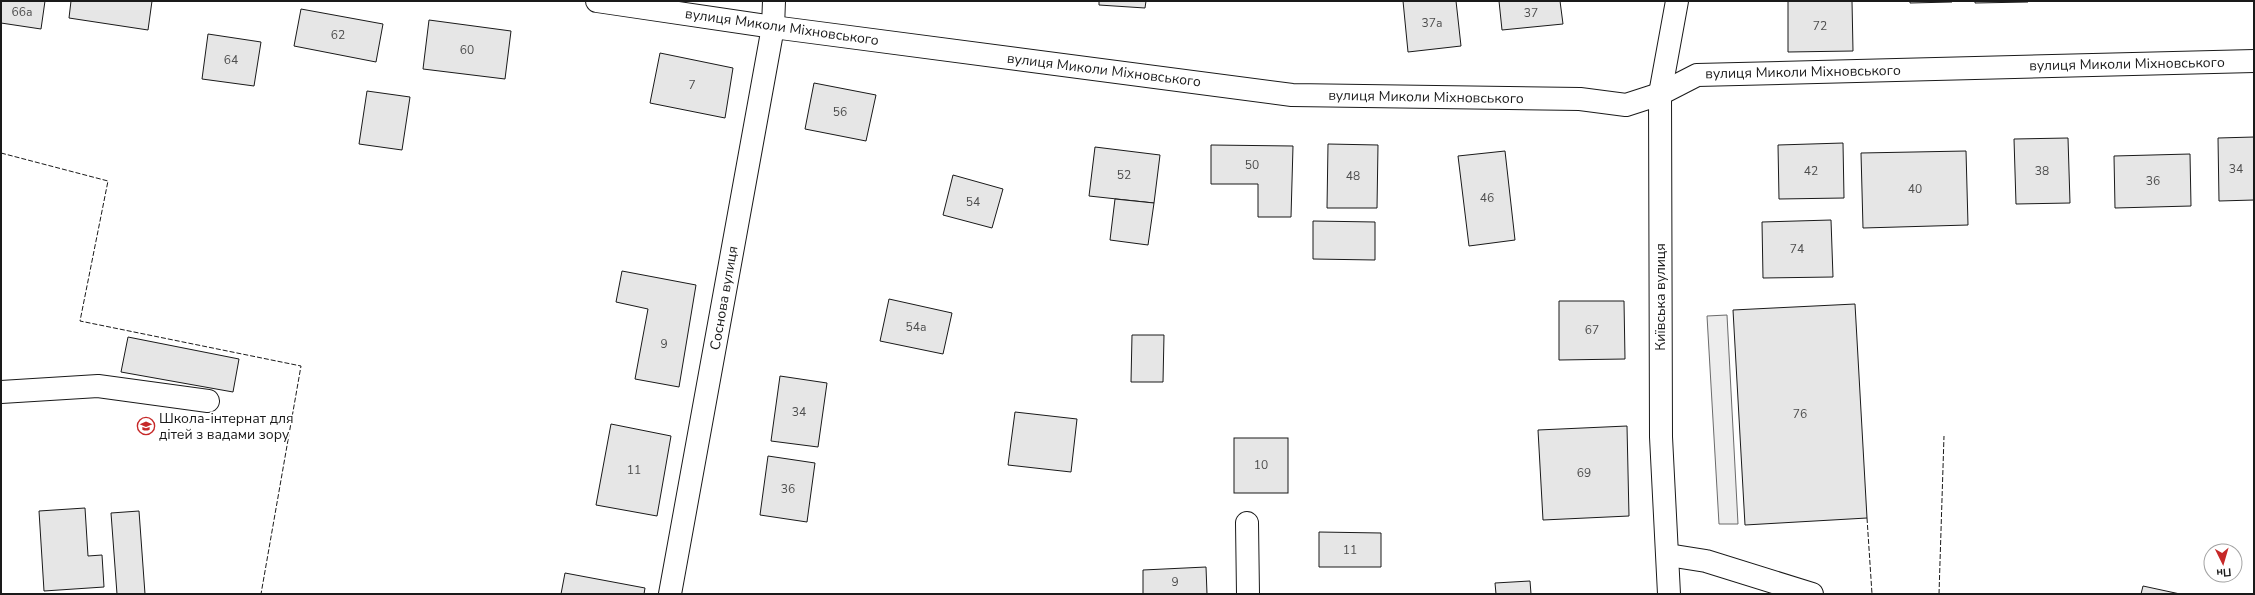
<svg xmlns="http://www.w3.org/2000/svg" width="2255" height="595" font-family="'Nunito Sans',sans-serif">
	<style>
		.built { fill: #ededed; stroke: #6a6a6a }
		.building { fill: #e6e6e6; stroke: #1a1a1a }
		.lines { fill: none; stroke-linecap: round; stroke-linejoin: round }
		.minor-casing { stroke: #1a1a1a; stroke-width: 24 }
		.major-casing { stroke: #1a1a1a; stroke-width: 24 }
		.minor { stroke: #fff; stroke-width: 22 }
		.major { stroke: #fff; stroke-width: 22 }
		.fence { stroke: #1a1a1a; stroke-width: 1; stroke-dasharray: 5 2; stroke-linecap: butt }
		.labels { text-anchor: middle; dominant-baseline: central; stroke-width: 3; stroke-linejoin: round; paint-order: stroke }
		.number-label { font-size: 12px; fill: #4d4d4d }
		.street-label { font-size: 14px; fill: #1a1a1a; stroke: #fff }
		.poi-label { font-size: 14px; fill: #1a1a1a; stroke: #fff; text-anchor: start }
	</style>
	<rect width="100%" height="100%" fill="#fff"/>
	<!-- built -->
	<path class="built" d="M1727 315 1738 524H1719L1707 316Z"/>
	<!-- building -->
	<g class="building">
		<path d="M1 1H45L41 29 1 23Z"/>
		<path d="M71 1H152L148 30 69 18Z"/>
		<path d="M1099 1H1146L1145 8 1099 5Z"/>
		<path d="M1403 1H1456L1461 46 1408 52Z"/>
		<path d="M1499 1H1560L1563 24 1502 30Z"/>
		<path d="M1788 1H1852L1853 51 1788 52Z"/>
		<path d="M1910 1H1952V2L1910 3Z"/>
		<path d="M1975 1H2028V2L1975 3Z"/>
		<path d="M301 9 383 24 376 62 294 46Z"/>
		<path d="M429 20 511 31 505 79 423 69Z"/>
		<path d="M208 34 261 42 254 86 202 79Z"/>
		<path d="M660 53 733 68 725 118 650 103Z"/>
		<path d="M814 83 876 95 866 141 805 129Z"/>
		<path d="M367 91 410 97 402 150 359 144Z"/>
		<path d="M2254 137V200L2219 201 2218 138Z"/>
		<path d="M2068 138 2070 203 2016 204 2014 139Z"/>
		<path d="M1843 143 1844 198 1779 199 1778 145Z"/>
		<path d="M1328 144 1378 145 1377 208H1327Z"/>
		<path d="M1211 145 1293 146 1291 217H1258V184H1211Z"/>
		<path d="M1095 147 1160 155 1154 203 1089 196Z"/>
		<path d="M1505 151 1515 240 1469 246 1458 156Z"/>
		<path d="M1966 151 1968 225 1863 228 1861 153Z"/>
		<path d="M2190 154 2191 206 2115 208 2114 156Z"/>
		<path d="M953 175 1003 189 992 228 943 215Z"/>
		<path d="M1115 199 1154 203 1148 245 1110 240Z"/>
		<path d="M1831 220 1833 277 1763 278 1762 222Z"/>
		<path d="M1313 221 1375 222V260L1313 259Z"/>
		<path d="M622 271 696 285 679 387 635 379 648 309 616 302Z"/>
		<path d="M889 299 952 313 943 354 880 341Z"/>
		<path d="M1559 301H1624L1625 359 1559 360Z"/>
		<path d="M1855 304 1867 518 1745 525 1733 310Z"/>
		<path d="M1132 335H1164L1163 382H1131Z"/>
		<path d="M128 337 239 359 233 392 121 372Z"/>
		<path d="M780 376 827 383 818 447 771 441Z"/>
		<path d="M1015 412 1077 419 1071 472 1008 465Z"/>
		<path d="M611 424 671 436 657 516 596 505Z"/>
		<path d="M1627 426 1629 516 1543 520 1538 430Z"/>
		<rect x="1234" y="438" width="54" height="55"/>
		<path d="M768 456 815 463 807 522 760 515Z"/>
		<path d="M85 508 88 556 102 555 104 587 44 591 39 511Z"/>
		<path d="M139 511 145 594H117L111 513Z"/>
		<path d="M1319 532 1381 533V567H1319Z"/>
		<path d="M1206 567 1207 594H1143V570Z"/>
		<path d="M565 573 645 588 644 594H561Z"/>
		<path d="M1530 581 1531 594H1496L1495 583Z"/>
		<path d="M2143 586 2180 594H2141Z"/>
	</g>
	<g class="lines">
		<defs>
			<g id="minor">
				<path d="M597 1 773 27 1292 95 1580 99 1626 105 1660 94 1697 75 2254 61"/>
				<path d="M1 392 98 386 208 401"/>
				<path d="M1247 523 1248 594"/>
				<path d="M1668 555 1706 561 1812 594"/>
				<path d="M670 594 773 27 774 1"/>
			</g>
			<path id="major" d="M1669 594 1661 437 1660 94 1677 1"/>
		</defs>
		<!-- minor casing -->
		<use href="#minor" class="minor-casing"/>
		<!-- major casing -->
		<use href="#major" class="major-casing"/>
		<!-- minor -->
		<use href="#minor" class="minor"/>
		<!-- major -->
		<use href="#major" class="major"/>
		<!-- fence -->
		<g class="fence">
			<path d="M1 153 108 181 80 321 301 366 261 594"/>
			<path d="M1867 518 1872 594"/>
			<path d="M1939 594 1944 436"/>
		</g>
	</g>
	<!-- icons -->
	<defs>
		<symbol id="school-ring" viewBox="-11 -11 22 22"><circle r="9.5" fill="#fff" stroke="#c62828" stroke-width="1.5"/><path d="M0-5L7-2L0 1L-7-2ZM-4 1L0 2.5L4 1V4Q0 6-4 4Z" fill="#c62828"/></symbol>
	</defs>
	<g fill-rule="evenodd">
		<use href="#school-ring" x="136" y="416" width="20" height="20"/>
	</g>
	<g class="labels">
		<!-- number labels -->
		<g class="number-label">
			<text x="22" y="12">66а</text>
			<text x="1531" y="13">37</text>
			<text x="1432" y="23">37а</text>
			<text x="1820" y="26">72</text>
			<text x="338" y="35">62</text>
			<text x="467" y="50">60</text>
			<text x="231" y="60">64</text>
			<text x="692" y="85">7</text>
			<text x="840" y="112">56</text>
			<text x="1252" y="165">50</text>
			<text x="2236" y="169">34</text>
			<text x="1811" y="171">42</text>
			<text x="2042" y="171">38</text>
			<text x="1124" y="175">52</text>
			<text x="1353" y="176">48</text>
			<text x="2153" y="181">36</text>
			<text x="1915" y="189">40</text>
			<text x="1487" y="198">46</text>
			<text x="973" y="202">54</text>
			<text x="1797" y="249">74</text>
			<text x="916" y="327">54а</text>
			<text x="1592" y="330">67</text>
			<text x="664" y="344">9</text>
			<text x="799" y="412">34</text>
			<text x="1800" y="414">76</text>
			<text x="1261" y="465">10</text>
			<text x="634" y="470">11</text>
			<text x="1584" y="473">69</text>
			<text x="788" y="489">36</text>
			<text x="1350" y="550">11</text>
			<text x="1175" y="582">9</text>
		</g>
		<!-- street labels -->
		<g class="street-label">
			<text transform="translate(782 27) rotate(8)">вулиця Миколи Міхновського</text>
			<text transform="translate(2127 64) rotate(-1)">вулиця Миколи Міхновського</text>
			<text transform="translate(1104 70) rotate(7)">вулиця Миколи Міхновського</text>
			<text transform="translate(1803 72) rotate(-1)">вулиця Миколи Міхновського</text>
			<text transform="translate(1426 97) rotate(1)">вулиця Миколи Міхновського</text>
			<text transform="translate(1660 297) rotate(-90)">Київська вулиця</text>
			<text transform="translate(724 298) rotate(-80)">Соснова вулиця</text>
		</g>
		<!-- poi labels -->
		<g class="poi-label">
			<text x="159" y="418">Школа-інтернат для<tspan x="159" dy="16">дітей з вадами зору</tspan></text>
		</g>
	</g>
	<!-- border -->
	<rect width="2255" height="595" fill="none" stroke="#1a1a1a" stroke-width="4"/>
	<!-- north arrow -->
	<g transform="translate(2223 563) rotate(175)"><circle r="19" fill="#ffffff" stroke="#a3a3a3"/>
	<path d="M0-3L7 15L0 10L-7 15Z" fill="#c62828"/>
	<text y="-6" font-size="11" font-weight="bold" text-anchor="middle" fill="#1a1a1a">Пн</text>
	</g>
</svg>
